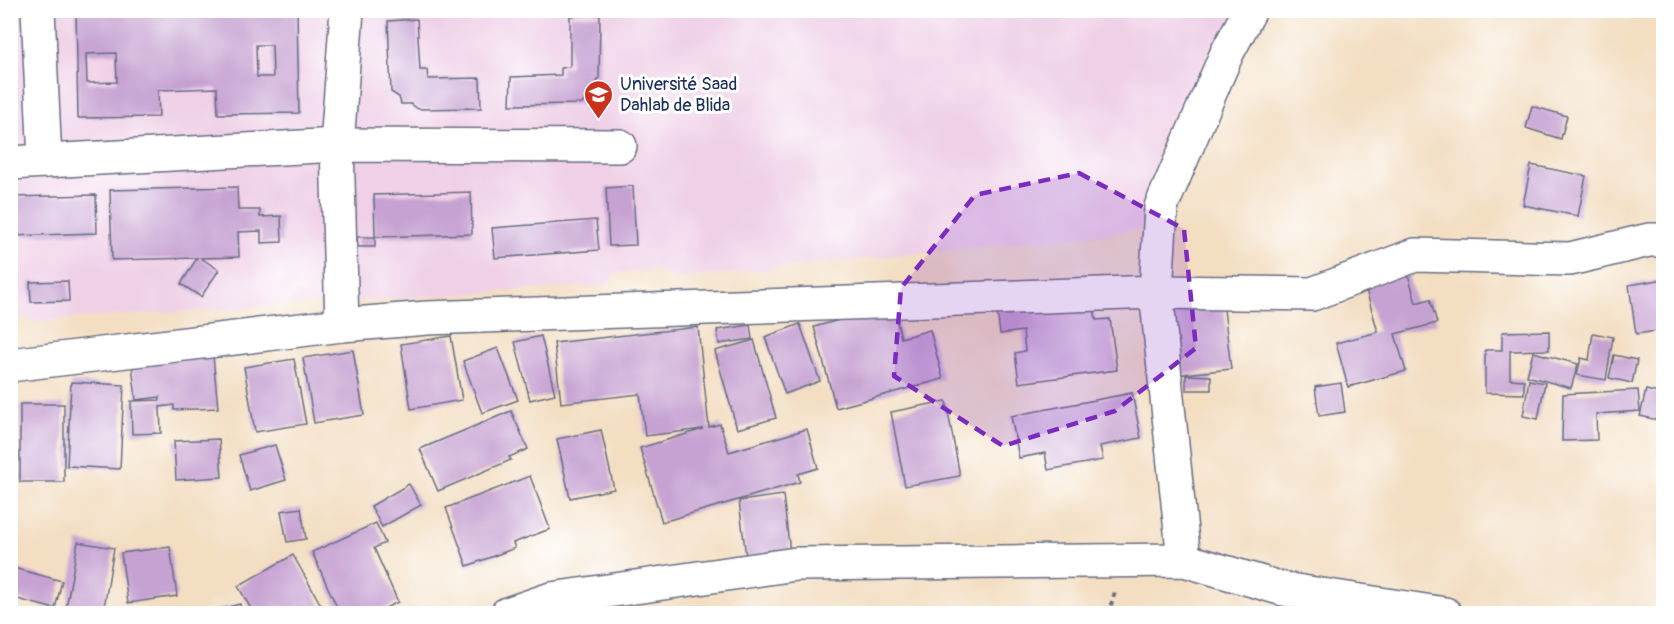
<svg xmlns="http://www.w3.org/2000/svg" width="1674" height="624" font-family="Pangolin,sans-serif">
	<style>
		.built { fill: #efd0e7 }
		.building { fill: #c6a2d2; fill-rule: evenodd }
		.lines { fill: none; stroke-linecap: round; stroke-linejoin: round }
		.minor-casing { stroke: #676c81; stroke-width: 36 }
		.path { stroke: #676c81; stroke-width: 4; stroke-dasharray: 4.5 4.5; stroke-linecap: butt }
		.minor { stroke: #fff; stroke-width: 33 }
		.marked { fill: #7b2cbf; fill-opacity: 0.2; stroke: #7b2cbf; stroke-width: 4.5; stroke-dasharray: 12 8; stroke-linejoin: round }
		.labels { text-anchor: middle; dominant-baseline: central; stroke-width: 6; stroke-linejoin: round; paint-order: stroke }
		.poi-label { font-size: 18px; fill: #1b2f5e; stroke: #fff; text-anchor: start }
	</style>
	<rect width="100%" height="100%" fill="#fff"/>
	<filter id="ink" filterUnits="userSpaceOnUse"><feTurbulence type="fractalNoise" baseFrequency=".0167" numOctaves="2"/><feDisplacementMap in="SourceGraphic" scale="12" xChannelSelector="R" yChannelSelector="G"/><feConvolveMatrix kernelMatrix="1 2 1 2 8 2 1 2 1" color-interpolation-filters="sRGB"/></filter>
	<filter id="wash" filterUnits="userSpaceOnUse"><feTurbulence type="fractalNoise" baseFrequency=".008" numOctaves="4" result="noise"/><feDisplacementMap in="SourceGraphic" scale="24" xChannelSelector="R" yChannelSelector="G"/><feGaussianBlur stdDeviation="1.35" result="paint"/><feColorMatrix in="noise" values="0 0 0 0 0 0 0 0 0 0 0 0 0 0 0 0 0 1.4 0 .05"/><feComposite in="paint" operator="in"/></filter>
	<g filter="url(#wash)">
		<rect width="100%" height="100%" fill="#f3dec2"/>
		<!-- built -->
		<path class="built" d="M10 11H1237L1139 230 674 279 659 270 615 273 607 285 33 321 11 312Z"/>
		<g id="blocks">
			<!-- building -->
			<g class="building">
				<path d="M76 10H297L299 113 218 114 217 88 158 90 159 117 78 118ZM256 45H272L273 77H257ZM116 53 117 82 87 83 86 54Z"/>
				<path d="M600 15 599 78 595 85 594 95 587 96 582 104 510 105 511 77 561 75V68L570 67V16Z"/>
				<path d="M417 19 420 70H427L428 79 480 78 481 108 418 109 411 104H401L399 97 391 92 388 21Z"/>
				<path d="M1532 106 1567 116 1561 139 1526 128Z"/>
				<path d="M1531 165 1586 176 1578 216 1523 205Z"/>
				<path d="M633 186 636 245 609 246 606 188Z"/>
				<path d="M237 187 238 210H260V217L281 216 282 242 261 243V231L238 232 239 257 201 258 219 270 201 297 181 284 197 258 112 260 110 190Z"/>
				<path d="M471 192 472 234 375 237 374 195Z"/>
				<path d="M96 195 97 233 11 236 10 197Z"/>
				<path d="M596 220 599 250 495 258 492 228Z"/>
				<path d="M357 237H375V247H358Z"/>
				<path d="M1408 274 1416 303 1430 299 1437 323 1395 334 1406 371 1348 387 1336 343 1378 332 1365 286Z"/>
				<path d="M1664 279V330L1636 334 1629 285Z"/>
				<path d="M68 281 69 301 31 302 30 282Z"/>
				<path d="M1222 292 1231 369 1157 377 1148 301Z"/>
				<path d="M1093 298 1096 320 1110 319 1117 370 1019 383 1015 353 1025 351 1023 331 1000 334 997 310Z"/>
				<path d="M893 305 901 338 930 330 943 379 836 408 814 327Z"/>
				<path d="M800 324 820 381 785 394 765 337Z"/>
				<path d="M750 325 752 339 719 344 717 330Z"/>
				<path d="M698 327 709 427 720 424 729 452 807 429 818 468 798 474 800 482 662 522 640 448 703 429 645 436 640 394 561 403 554 343Z"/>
				<path d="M1549 331V350L1510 351V379L1524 380V394L1485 393V350H1502V332Z"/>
				<path d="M1593 333 1613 337 1606 380 1577 375 1581 358 1589 360Z"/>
				<path d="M451 336 462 400 411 409 401 344Z"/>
				<path d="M541 336 555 394 530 400 515 342Z"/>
				<path d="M754 340 776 418 737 429 715 351Z"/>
				<path d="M498 348 518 400 482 413 463 361Z"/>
				<path d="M353 350 364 415 314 423 303 358Z"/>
				<path d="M1533 352 1578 364 1571 388 1527 376Z"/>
				<path d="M1614 355 1637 360 1632 383 1609 378Z"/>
				<path d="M213 356 218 408 174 410V405L160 407 161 433 132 434 131 401 160 400V397L136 400 132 364Z"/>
				<path d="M294 359 306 424 255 432 244 367Z"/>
				<path d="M1186 375 1211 376V390H1186Z"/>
				<path d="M1529 380 1545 383 1538 419 1523 416Z"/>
				<path d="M71 382 124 385 120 469 67 466Z"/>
				<path d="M1341 383 1345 412 1319 416 1315 387Z"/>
				<path d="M1638 390 1640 411 1596 414 1597 440 1562 441 1563 394Z"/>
				<path d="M1646 390 1663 394 1658 420 1640 416Z"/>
				<path d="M1132 393 1141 438 1100 446 1103 460 1048 470 1045 453 1019 458 1011 416Z"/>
				<path d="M946 401 960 476 905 486 891 412Z"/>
				<rect x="20" y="404" width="44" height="78"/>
				<path d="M511 411 528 449 509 457 511 460 438 491 420 449Z"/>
				<path d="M601 430 614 489 570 498 557 439Z"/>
				<path d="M219 439 222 477 176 480 174 441Z"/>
				<path d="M275 445 286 480 250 491 239 455Z"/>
				<path d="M530 476 550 529 513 543 515 548 467 566 446 508Z"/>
				<path d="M409 484 421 505 382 527 371 506Z"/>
				<path d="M783 495 790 552 746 557 739 501Z"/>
				<path d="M301 508 306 539 287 542 281 511Z"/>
				<path d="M376 523 385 543 374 548 398 602 373 614H340L312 552Z"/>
				<path d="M78 542 114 548 103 614 66 608Z"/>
				<path d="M170 547 177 596 128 603 121 553Z"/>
				<path d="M293 555 326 614H254L238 586Z"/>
				<path d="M10 567 62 581 55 609 10 597Z"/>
				<path d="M240 604 242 614H206V613Z"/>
			</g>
		</g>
	</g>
	<g filter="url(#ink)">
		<use href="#blocks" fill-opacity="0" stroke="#676c81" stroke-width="1.5"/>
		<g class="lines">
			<defs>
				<g id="minor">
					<path d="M38 10 45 161"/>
					<path d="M10 163 337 145 620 146"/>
					<path d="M342 325 337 145 347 10"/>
					<path d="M10 365 342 325 427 318 1156 292 1161 207 1227 53 1250 10"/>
					<path d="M1184 560 1156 292 1312 294 1415 255 1570 259 1649 240H1664"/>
					<path d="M507 614 551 599 796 564 1184 560 1283 589 1445 614"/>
				</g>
			</defs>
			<!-- minor casing -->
			<use href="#minor" class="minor-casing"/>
			<!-- path -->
			<path class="path" d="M1108 614 1116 589"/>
			<!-- minor -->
			<use href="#minor" class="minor"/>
		</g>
	</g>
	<!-- marked area -->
	<path class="marked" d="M1079 173 1184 229 1196 348 1115 411 1003 446 894 376 901 288 975 195Z"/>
	<!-- icons -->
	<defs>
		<symbol id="university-pin" viewBox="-11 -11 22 30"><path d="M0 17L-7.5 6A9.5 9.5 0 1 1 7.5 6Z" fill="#c8321e" stroke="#fff"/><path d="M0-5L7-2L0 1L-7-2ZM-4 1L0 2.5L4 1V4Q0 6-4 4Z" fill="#fff"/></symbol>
	</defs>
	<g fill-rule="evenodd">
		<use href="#university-pin" x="582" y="78" width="33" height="45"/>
	</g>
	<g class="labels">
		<!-- poi labels -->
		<g class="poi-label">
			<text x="620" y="84">Université Saad<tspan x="620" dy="21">Dahlab de Blida</tspan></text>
		</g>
	</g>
	<!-- margin -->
	<rect width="1674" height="624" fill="none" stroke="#fff" stroke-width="36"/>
</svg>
